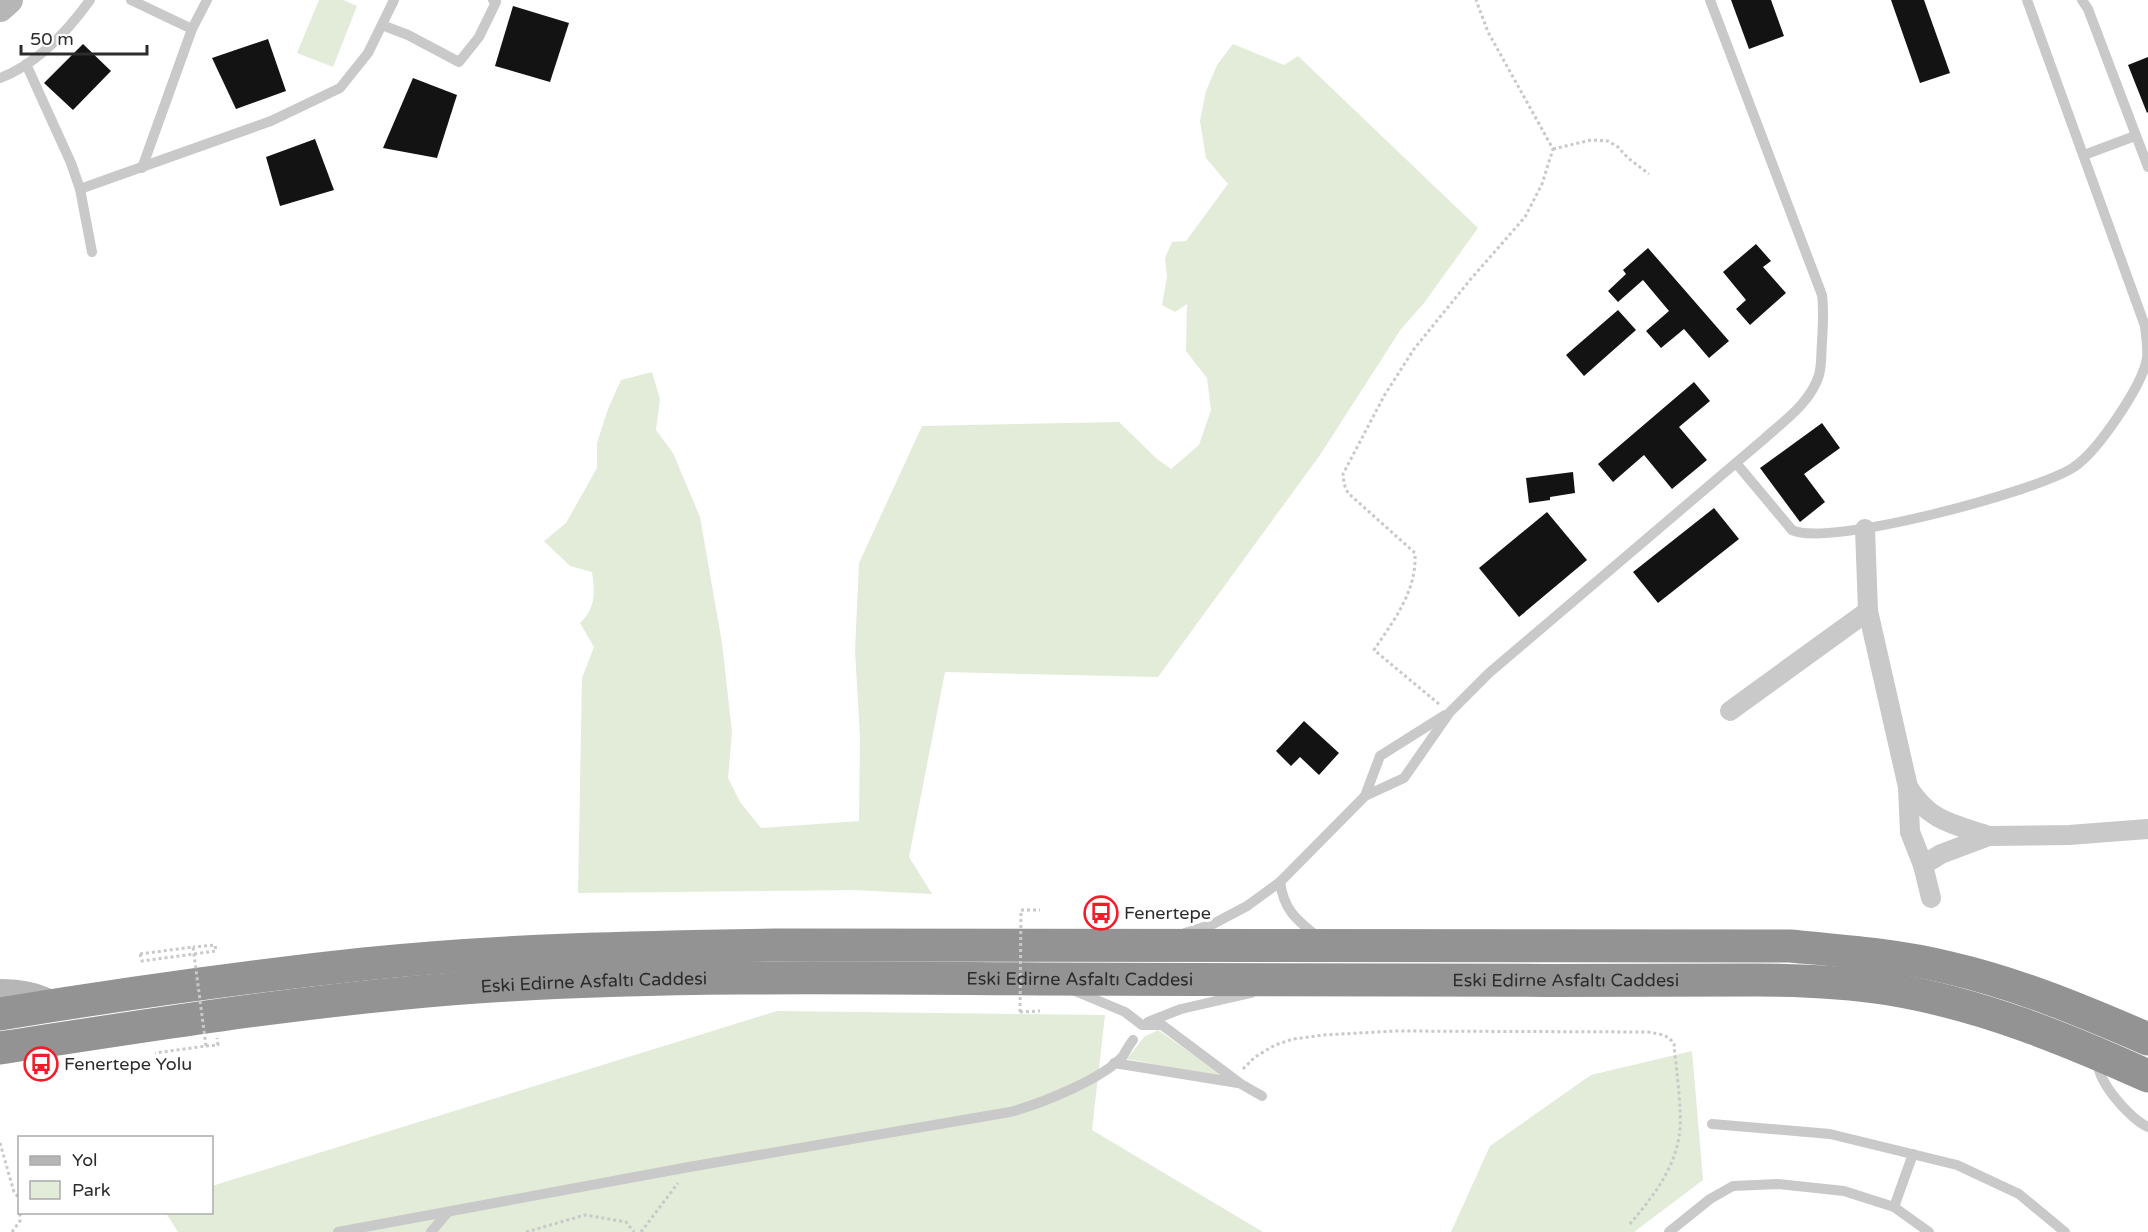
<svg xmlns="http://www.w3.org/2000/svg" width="2148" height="1232" font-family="'Varela Round',sans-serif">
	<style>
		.green { fill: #e2ecd8 }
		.building { fill: #131313 }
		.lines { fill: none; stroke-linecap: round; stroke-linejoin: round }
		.path { stroke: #c9c9c9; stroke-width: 3; stroke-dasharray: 3 3; stroke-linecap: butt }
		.lane { stroke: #c9c9c9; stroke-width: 10 }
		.street { stroke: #c9c9c9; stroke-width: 20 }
		.secondary { stroke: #b6b6b6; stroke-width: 28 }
		.highway { stroke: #939393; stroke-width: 33 }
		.path-bridge { stroke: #c9c9c9; stroke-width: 3; stroke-dasharray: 3 3; stroke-linecap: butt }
		.labels { text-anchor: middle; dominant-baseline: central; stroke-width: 6; stroke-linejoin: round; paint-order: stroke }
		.poi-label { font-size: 18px; fill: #2c2c2c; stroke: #fff; text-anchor: start }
		.street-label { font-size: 18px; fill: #2c2c2c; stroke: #fff }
	</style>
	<rect width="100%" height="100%" fill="#fff"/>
	<!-- green -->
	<g class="green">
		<path d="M319 0H343L357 6 333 67 297 53Z"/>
		<path d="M1233 44 1284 65 1298 56 1478 228 1424 303 1401 329 1320 455 1158 677 945 672 909 857 932 894 854 890 578 893 582 678 594 647 580 623C596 608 595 592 592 572L570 566 544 541 566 523 597 468V443L608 409 621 380 652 372 660 399 656 430 673 453 700 517 722 643 732 732 728 778 740 802 761 828 859 821 860 737 855 651 859 563 922 426 1119 422 1157 459 1171 469 1199 445 1211 410 1207 378 1186 351 1187 304 1175 312 1162 305 1167 277 1165 258 1172 242 1186 241 1228 184 1206 158 1200 121 1206 91 1217 65Z"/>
		<path d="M777 1011 1105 1015 1092 1130 1263 1232H178L166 1213 212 1212V1186Z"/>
		<path d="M1158 1030 1227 1078 1127 1059 1144 1037Z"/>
		<path d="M1692 1051 1703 1180 1634 1232H1451L1490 1146 1591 1075Z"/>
	</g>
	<!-- building -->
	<g class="building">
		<path d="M1731 0H1771L1784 36 1749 49Z"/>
		<path d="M1891 0H1924L1950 73 1920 83Z"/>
		<path d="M513 6 569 23 550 82 495 66Z"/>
		<path d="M268 39 286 91 236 109 212 58Z"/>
		<path d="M83 44 111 71 73 110 44 83Z"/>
		<path d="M2148 57V112L2147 113 2128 65Z"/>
		<path d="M413 78 457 95 437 158 383 148Z"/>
		<path d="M315 139 334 190 280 206 266 157Z"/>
		<path d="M1756 244 1771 261 1763 267 1786 293 1750 325 1736 309 1746 300 1723 272Z"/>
		<path d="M1648 248 1729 341 1709 358 1684 329 1661 348 1646 331 1669 311 1643 280 1618 302 1608 291 1626 274 1623 270Z"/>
		<path d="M1618 310 1636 330 1584 376 1566 355Z"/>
		<path d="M1694 382 1710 401 1679 427 1707 460 1672 489 1644 455 1613 482 1598 464Z"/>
		<path d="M1822 423 1840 448 1804 474 1825 502 1800 522 1760 468Z"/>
		<path d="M1573 472 1575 493 1550 497V500L1529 503 1526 478Z"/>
		<path d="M1714 508 1739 539 1658 603 1633 572Z"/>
		<path d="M1547 512 1587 560 1519 617 1479 568Z"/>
		<path d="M1304 721 1339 753 1319 775 1300 757 1291 766 1276 751Z"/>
	</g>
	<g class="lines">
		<!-- path -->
		<g class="path">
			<path d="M1553 149 1591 140 1608 141 1618 147 1628 158 1649 174"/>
			<path d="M1439 704 1374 650C1394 620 1417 591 1415 553L1348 493 1344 484 1343 474 1384 396 1414 349 1470 280 1525 217 1542 184 1553 149 1488 32 1476 0"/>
			<path d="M1021 910H1040"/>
			<path d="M140 954 142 961 216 951 215 945 193 947"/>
			<path d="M1020 1012 1040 1011"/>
			<path d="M206 1046 218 1045 217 1038"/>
			<path d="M1243 1069 1255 1057 1275 1045 1293 1039 1324 1035 1396 1031 1648 1032C1659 1034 1668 1034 1674 1044 1676 1069 1683 1113 1679 1137 1673 1172 1651 1199 1629 1225"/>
			<path d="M0 1143 14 1192 20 1199"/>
			<path d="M12 1232 20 1221V1212"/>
			<path d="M526 1232 585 1215 626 1222 634 1232"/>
			<path d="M641 1232 678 1183"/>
		</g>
		<!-- lane -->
		<g class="lane">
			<path d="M131 0 192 29 207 0"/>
			<path d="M2082 0 2088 9 2148 167"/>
			<path d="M382 25 408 35 459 62 479 37 496 2 493 0"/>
			<path d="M26 64 71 163 80 189 271 121 340 88 368 53 394 0"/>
			<path d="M0 78C37 64 67 32 90 0"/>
			<path d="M2084 155 2135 136"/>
			<path d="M142 168 192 29"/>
			<path d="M80 189 92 252"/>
			<path d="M1736 463 1792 530C1827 548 2039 491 2074 467 2097 452 2143 385 2147 358 2148 348 2146 336 2145 326L2027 0"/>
			<path d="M1365 796 1380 756 1445 715"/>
			<path d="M1280 882C1284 911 1297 920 1319 938"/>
			<path d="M1185 933 1213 924 1247 906 1280 882 1365 796 1404 778 1450 712 1489 673 1764 439C1784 421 1811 402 1819 375 1822 364 1821 353 1822 342 1823 326 1824 311 1822 295L1710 0"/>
			<path d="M1075 991 1125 1012 1142 1025H1162L1241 1084 1262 1096"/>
			<path d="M1148 1022 1181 1009 1251 993"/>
			<path d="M2098 1059C2095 1080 2130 1119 2148 1127"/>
			<path d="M1114 1063 1238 1083"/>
			<path d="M1712 1124 1830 1134 1957 1165 2019 1194 2065 1232"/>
			<path d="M1894 1207 1913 1154"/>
			<path d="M338 1232 689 1167 1010 1112C1040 1104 1103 1079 1123 1056 1126 1051 1129 1045 1133 1040"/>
			<path d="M431 1232 448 1212"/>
			<path d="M1669 1232 1710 1199 1733 1186 1778 1184 1844 1191 1894 1207 1929 1232"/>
		</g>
		<!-- street -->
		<g class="street">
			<path d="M1865 529 1868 611 1908 787 1910 832 1923 865 1931 898"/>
			<path d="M1730 711 1868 611"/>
			<path d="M1908 787C1930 822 1953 824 1989 836"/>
			<path d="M1923 865 1941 854 1989 836 2069 835 2148 829"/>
		</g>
		<!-- secondary -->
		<g class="secondary">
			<path d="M0 8 9 0"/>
			<path d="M0 993C20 993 35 996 53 1005"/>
		</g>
		<!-- highway -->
		<g class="highway">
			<path d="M0 1014C121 994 242 977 364 964 500 950 638 947 775 945L1790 946C1844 951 1897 955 1950 968 2019 984 2083 1011 2148 1039"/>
			<path id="s1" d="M0 1048C169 1022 338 995 509 985 686 975 863 978 1040 979 1279 980 1518 981 1757 980 1801 980 1845 982 1889 989 1980 1004 2064 1038 2148 1076"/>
		</g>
		<!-- path-bridge -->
		<g class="path-bridge">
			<path d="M140 954 193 947 206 1046 155 1053"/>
			<path d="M1020 1012 1021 910"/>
		</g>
	</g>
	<!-- icons -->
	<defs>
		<symbol id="bus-ring" viewBox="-11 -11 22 22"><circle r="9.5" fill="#fff" stroke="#f51c29" stroke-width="1.5"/><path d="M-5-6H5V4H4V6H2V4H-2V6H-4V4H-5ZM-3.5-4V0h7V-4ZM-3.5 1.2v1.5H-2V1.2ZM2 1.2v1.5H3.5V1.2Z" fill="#f51c29"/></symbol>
	</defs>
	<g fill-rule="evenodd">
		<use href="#bus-ring" x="1082" y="894" width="38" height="38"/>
		<use href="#bus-ring" x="22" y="1045" width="38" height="38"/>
	</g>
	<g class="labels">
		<!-- poi labels -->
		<g class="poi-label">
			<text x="1124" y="913">Fenertepe</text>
			<text x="64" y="1064">Fenertepe Yolu</text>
		</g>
		<!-- street labels -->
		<g class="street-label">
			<text stroke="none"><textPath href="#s1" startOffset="1084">Eski Edirne Asfaltı Caddesi</textPath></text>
			<text stroke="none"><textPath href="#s1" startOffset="1570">Eski Edirne Asfaltı Caddesi</textPath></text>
			<text stroke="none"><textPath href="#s1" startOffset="598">Eski Edirne Asfaltı Caddesi</textPath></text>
		</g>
	</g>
	<!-- legend -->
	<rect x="18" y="1136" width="195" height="78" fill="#ffffff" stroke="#ababab" stroke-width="1.5"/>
	<rect x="30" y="1156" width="30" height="9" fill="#b6b6b6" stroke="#ababab" stroke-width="1.5"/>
	<text x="72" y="1166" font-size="18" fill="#2c2c2c">Yol</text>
	<rect x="30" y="1181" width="30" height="18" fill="#e2ecd8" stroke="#ababab" stroke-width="1.5"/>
	<text x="72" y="1196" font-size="18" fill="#2c2c2c">Park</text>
	<!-- scale -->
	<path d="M21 45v9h126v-9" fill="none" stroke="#2c2c2c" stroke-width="3"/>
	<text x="30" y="45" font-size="18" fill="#2c2c2c" stroke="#ffffff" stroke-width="4.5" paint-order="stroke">50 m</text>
</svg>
